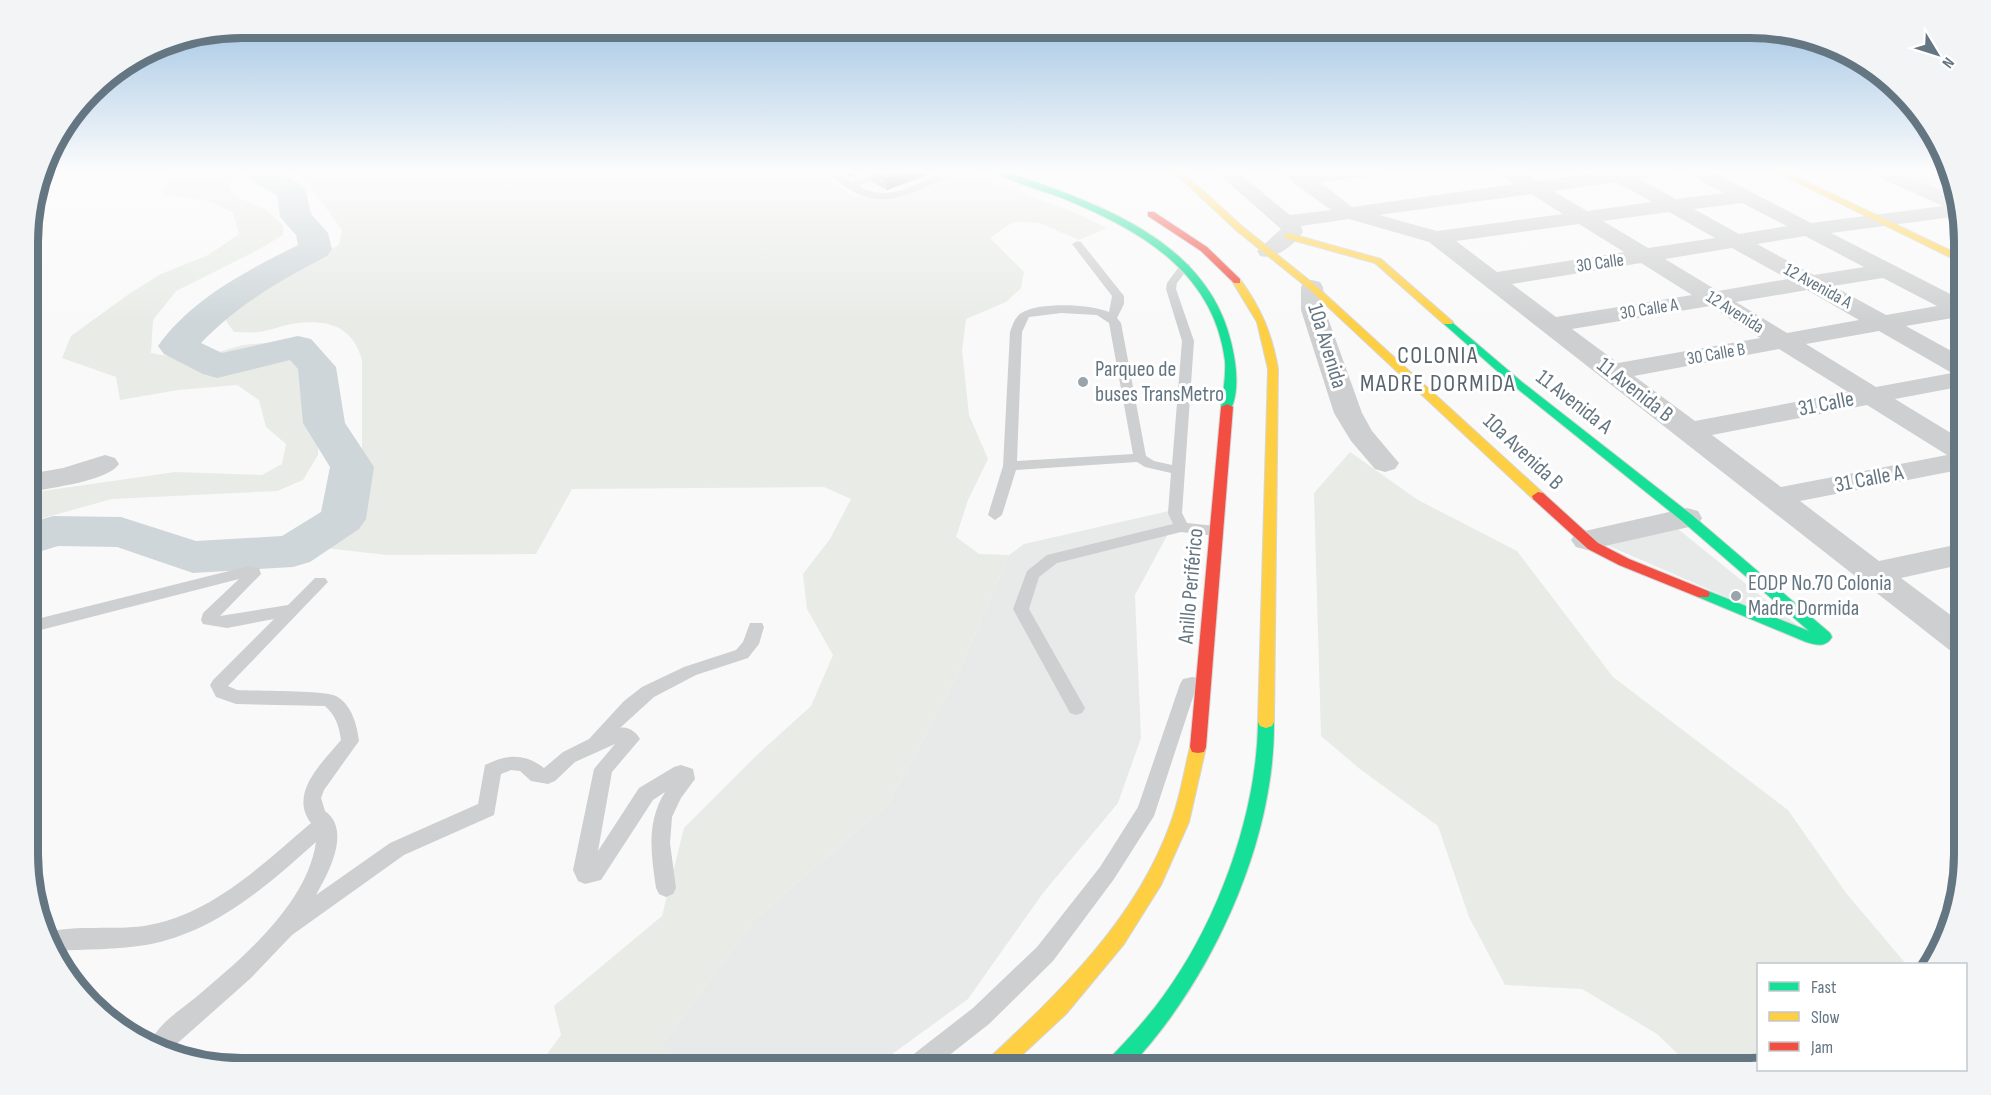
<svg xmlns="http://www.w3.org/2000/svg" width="1991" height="1095" font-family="'Sofia Sans Condensed',sans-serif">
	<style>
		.built { fill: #e8e9e9 }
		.green { fill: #e8ebe6 }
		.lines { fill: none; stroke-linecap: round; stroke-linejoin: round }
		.river { fill: #ced6d9; fill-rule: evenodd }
		.fast-casing { stroke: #d5d6d7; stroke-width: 2 }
		.slow-casing { stroke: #d5d6d7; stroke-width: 2 }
		.jam-casing { stroke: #d5d6d7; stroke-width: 2 }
		.lane { fill: #cecfd0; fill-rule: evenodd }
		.street { fill: #cecfd0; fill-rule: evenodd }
		.fast { fill: #16e098; fill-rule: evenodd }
		.slow { fill: #ffcf43; fill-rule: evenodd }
		.jam { fill: #f24e42; fill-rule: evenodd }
		.wall { fill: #b3b5b5 }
		.shaded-wall { fill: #929394 }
		.building { fill: #d0d2d3; stroke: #929394; stroke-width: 1.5 }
		.poi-dot { fill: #99a4ac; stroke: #fff; stroke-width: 2 }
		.labels { text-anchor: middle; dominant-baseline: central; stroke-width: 6; stroke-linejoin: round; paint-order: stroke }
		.far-street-label { font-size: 18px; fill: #657683; stroke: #fff }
		.street-label { font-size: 22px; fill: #657683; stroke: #fff }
		.poi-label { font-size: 22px; fill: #657683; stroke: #fff; text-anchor: start }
		.neighbourhood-label { font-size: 24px; letter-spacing: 1.5px; fill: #57646e; stroke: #fff }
		.rim { fill: none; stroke: #657683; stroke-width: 8 }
	</style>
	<rect width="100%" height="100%" fill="#f9f9f9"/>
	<!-- built -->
	<g class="built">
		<path d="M1895 170H1944L1953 195Z"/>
		<path d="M1182 508 1135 595 1141 738 1118 803 1043 893 968 999 873 1068H674L661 1046 755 919 888 804 957 676 1009 555 1024 544Z"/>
		<path d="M1673 525 1803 630 1595 540Z"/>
	</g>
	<!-- green -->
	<g class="green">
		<path d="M163 170H242L229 183 232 195 265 209 283 225V235L258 250 176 291 153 320 151 353 191 360 243 345 287 341 314 355 322 369 318 455 303 480 277 491 112 499 29 522V493L175 472 262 475 282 464 286 444 266 427 259 400 237 385 178 390 120 400 116 377 62 358 71 336 129 294 161 274 208 255 239 234 233 213 209 201 162 194 167 179Z"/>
		<path d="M298 170H676L677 176 703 172 704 170H814L853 196 884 198 943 174V170H960L1078 214 1107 228 1079 240 1039 223 1013 222 990 238 1024 272 1021 288 1006 302 966 319 962 350 969 415 988 459 968 500 956 537 979 554 1009 555 957 676 888 804 755 919 661 1046 674 1068H537L561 1035 554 1006 662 916 684 828 756 756 811 706 833 655 807 609 803 574 830 539 851 499 824 487 572 489 536 554 387 555 298 545 336 527 362 496V360C352 324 325 319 291 324 280 326 269 331 258 332 250 333 242 332 234 332L226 321 229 311 274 281 339 245 342 230Z"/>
		<path d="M1350 452 1418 500 1517 551 1613 677 1788 810 1846 893 1906 964H1758V1068H1692L1657 1034 1582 989 1505 985 1469 917 1438 826 1360 769 1321 736 1314 493Z"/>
	</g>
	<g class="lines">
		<!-- river -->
		<path class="river" d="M253 170H281L280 173 302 185 306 191 311 214 328 233 332 249 327 256C279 281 239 304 201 343L222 353 298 336 311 339 336 367 345 423 374 467 366 519 359 529 310 562 293 567 193 573 117 547 58 546 29 555V523L53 516 121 517 196 541 282 536 321 512 330 467 303 423 298 369 290 360 217 378 203 374 164 354 158 346C191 299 248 270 298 245L296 235 280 217 277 195 253 182 248 176Z"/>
		<defs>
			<g id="fast">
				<path d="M991 170H1002C1092 202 1206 237 1231 342 1236 362 1240 390 1231 409H1223L1221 407C1223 392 1226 376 1225 361 1214 273 1142 231 1067 200 1048 192 1006 181 991 170Z"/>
				<path d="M1448 319 1522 382 1692 515 1830 633 1832 637C1826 648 1816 645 1806 642L1698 597 1696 594 1698 591H1708L1809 631 1682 521 1514 386 1444 324 1443 322Z"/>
				<path d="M1266 716 1272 718 1274 722C1275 843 1211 981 1129 1068H1104L1107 1061C1127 1040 1147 1019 1164 995 1218 921 1257 814 1258 722L1260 718Z"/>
			</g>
			<g id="slow">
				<path d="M1172 170H1180L1243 227 1315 285 1543 493 1544 496 1543 499H1533L1309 289 1237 231Z"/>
				<path d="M1772 170H1782L1964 257V264Z"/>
				<path d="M1288 233 1381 259 1453 322 1452 324H1444L1375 263 1285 238V234Z"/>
				<path d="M1237 278 1240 279C1261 308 1272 334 1278 369L1274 722 1272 726 1266 728 1260 726 1258 722 1268 369 1257 322 1232 281Z"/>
				<path d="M1198 741 1204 742 1206 747 1189 822 1161 885 1124 944 1066 1014 1008 1068H983L986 1061C1059 993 1137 919 1171 822 1180 798 1184 772 1190 747L1192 742Z"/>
			</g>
			<g id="jam">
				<path d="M1148 212H1154L1207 247 1240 279V283H1234L1201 251 1148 216Z"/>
				<path d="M1227 404 1233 407 1206 747 1204 752 1198 753 1192 752 1190 747 1221 407Z"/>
				<path d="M1538 492 1543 493 1598 543 1629 559 1708 591 1710 594 1708 597H1698L1619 565 1588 549 1533 499 1532 496Z"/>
			</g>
		</defs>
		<!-- fast casing -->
		<use href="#fast" class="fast-casing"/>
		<!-- slow casing -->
		<use href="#slow" class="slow-casing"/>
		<!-- jam casing -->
		<use href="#jam" class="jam-casing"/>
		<!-- lane -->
		<g class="lane">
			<path d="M819 170H830L852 182 876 173H882V177L859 186C887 202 908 187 936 176L939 170H948L943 180C905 195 880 212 843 185 836 179 826 176 819 170Z"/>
			<path d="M1077 241 1081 242 1124 296V304L1117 318 1121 323 1146 456 1154 461 1172 465 1182 341 1166 289 1167 283 1181 264H1189L1190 266 1177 283 1176 289 1194 341 1182 513 1187 523 1216 526 1223 531 1216 536 1181 532 1057 563 1039 577 1029 609 1085 708 1082 713 1076 715 1070 713 1013 609 1027 571 1047 555 1173 524 1168 513 1171 473 1145 467 1137 462 1016 470 1002 515 995 520 988 515 1003 466 1010 332C1013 324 1015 316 1023 312 1041 302 1090 304 1109 312L1112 296 1072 244ZM1061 313 1097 315 1109 323 1133 454 1017 461 1022 332 1029 317Z"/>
			<path d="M249 566 259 568 261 574 220 616 288 605 315 578H325L328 582 228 686 237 690C255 691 324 690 336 696 352 705 357 725 359 741L324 790 321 798 325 811C352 830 328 874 316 895L390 843 478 804 485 765C507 754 525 753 544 768L563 752 589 739 624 701 642 687 684 667 736 650 743 642 750 623H762L764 627 759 644 748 658 696 675 654 697 620 728C628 726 636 732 640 739L612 772 598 851 639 788 674 767 681 765 693 769 695 779 681 798 672 817 670 843 676 888 673 894 666 897 659 894 656 888C651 853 646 823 665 792L653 800 601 880 585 884 578 881 573 870 594 769 615 744 575 762 555 781 548 784 531 781 520 771 511 770 501 774 494 815 404 855 292 935 251 978 171 1049 150 1043C158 1024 179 1011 195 998 241 959 307 905 316 842 267 886 214 933 146 945 116 950 85 949 55 951L48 932C74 925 115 930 144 926 210 916 263 864 311 823 288 793 323 762 341 740 339 726 336 716 325 706L236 704 216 697 210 685 213 680 274 619 227 628 203 624 201 620 203 613 239 579 29 633V621Z"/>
			<path d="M1192 677 1198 678 1201 683 1196 688 1154 816 1114 879 1053 961 989 1024 933 1068H903L906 1060 973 1008 1037 947 1100 867 1138 807 1180 684 1183 679Z"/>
		</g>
		<!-- street -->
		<g class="street">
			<path d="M1214 170H1235L1290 215 1331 210 1294 183 1282 170H1303L1307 173 1329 170H1382L1380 174 1373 176 1320 182 1352 207 1515 184 1499 174 1497 170H1519L1538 181 1601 172 1600 170H1669L1667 174 1639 179 1676 199 1724 193 1688 174 1685 170H1709L1811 223 1943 206 1871 174 1869 170H1894L1953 195 1960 216 1831 233 1964 301V318L1958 317 1906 326 1964 358V386L1895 399 1964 441V469L1800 501 1879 561 1964 543V564L1901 578 1964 625V655L1952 652 1429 242 1349 219 1301 226 1303 232C1294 245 1276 260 1260 256L1257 251 1281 229ZM1616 182 1652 202 1587 211 1553 191ZM1531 194 1563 214 1437 231 1379 215ZM1742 203 1787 226 1739 234 1694 209ZM1669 212 1715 238 1648 248 1603 221ZM1579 224 1624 252 1497 272 1456 241ZM1805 236 1864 267 1814 275 1757 244ZM1732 248 1788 279 1718 291 1665 259ZM1641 263 1692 295 1556 317 1512 284ZM1883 278 1937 306 1886 315 1833 286ZM1807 290 1859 320 1787 333 1736 302ZM1710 306 1760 338 1618 363 1572 329ZM1879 331 1952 373 1876 387 1806 344ZM1779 349 1848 392 1695 421 1634 376ZM1867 405 1947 455 1781 487 1712 435Z"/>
			<path d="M1312 280 1320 282 1323 287 1325 310 1362 413 1372 431 1399 463 1395 469 1385 472 1375 469 1351 441 1334 413 1301 310V287L1304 282Z"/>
			<path d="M105 455 115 458 119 464C108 481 50 488 29 492V474L63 468Z"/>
			<path d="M1687 508 1698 511 1702 518 1698 525 1587 550 1576 547 1571 540 1576 533Z"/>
		</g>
		<!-- fast -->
		<use href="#fast" class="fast"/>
		<!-- slow -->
		<use href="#slow" class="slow"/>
		<!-- jam -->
		<use href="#jam" class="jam"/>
	</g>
	<!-- wall -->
	<path class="wall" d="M834 170H927V175L887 190 871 181V172L867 170 848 177Z"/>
	<!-- shaded-wall -->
	<g class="shaded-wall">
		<path d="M853 170H867L848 177V172Z"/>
		<path d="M910 170H927V175L887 190 886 179Z"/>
	</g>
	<!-- building -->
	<path class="building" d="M871 170H910L886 179Z"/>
	<!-- sky -->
	<linearGradient id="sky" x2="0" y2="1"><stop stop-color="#9dc2e2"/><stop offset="0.53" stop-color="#fcfcfc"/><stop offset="1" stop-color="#fcfcfc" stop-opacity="0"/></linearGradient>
	<rect width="1991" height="323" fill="url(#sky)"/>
	<!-- markers -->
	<g class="poi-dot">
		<circle cx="1083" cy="382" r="6"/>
		<circle cx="1736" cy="596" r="6"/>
	</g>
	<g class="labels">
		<!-- far-street labels -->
		<g class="far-street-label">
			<text transform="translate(1600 263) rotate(-8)">30 Calle</text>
			<text transform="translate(1818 286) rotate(29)">12 Avenida A</text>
			<text transform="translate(1649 309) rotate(-9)">30 Calle A</text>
			<text transform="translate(1735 312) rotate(32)">12 Avenida</text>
			<text transform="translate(1716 354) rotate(-10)">30 Calle B</text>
		</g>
		<!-- street labels -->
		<g class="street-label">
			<text transform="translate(1327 346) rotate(73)">10a Avenida</text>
			<text transform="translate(1635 390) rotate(38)">11 Avenida B</text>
			<text transform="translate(1574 402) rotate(38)">11 Avenida A</text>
			<text transform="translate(1826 404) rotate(-11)">31 Calle</text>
			<text transform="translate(1523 452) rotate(43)">10a Avenida B</text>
			<text transform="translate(1869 479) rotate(-11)">31 Calle A</text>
			<text transform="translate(1191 586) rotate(-85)">Anillo Periférico</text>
		</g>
		<!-- poi labels -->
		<g class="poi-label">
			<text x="1095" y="369">Parqueo de<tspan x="1095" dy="25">buses TransMetro</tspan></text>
			<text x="1748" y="583">EODP No.70 Colonia<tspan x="1748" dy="25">Madre Dormida</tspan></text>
		</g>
		<!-- neighbourhood labels -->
		<g class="neighbourhood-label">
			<text x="1438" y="355">COLONIA<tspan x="1438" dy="28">MADRE DORMIDA</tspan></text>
		</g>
	</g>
	<!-- crop -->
	<path d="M0 0H1991V1095H0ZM242 38H1750A204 204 0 0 1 1954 242V854A204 204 0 0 1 1750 1058H242A204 204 0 0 1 38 854V242A204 204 0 0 1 242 38Z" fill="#f3f4f5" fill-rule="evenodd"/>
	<path class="rim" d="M242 38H1750A204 204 0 0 1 1954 242V854A204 204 0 0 1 1750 1058H242A204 204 0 0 1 38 854V242A204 204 0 0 1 242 38Z"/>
	<!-- legend -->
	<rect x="1757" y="963" width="210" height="108" fill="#ffffff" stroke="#c1c8cd" stroke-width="1.5"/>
	<rect x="1769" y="982" width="30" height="9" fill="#16e098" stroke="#c1c8cd" stroke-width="1.5"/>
	<text x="1811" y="993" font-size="18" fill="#657683">Fast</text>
	<rect x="1769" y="1012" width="30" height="9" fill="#ffcf43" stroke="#c1c8cd" stroke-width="1.5"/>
	<text x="1811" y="1023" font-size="18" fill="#657683">Slow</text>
	<rect x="1769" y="1042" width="30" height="9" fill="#f24e42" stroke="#c1c8cd" stroke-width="1.5"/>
	<text x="1811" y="1053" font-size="18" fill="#657683">Jam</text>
	<!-- north arrow -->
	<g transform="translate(1937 54) rotate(128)" stroke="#ffffff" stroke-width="4.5" paint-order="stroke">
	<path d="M0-4.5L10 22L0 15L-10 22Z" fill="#657683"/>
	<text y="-9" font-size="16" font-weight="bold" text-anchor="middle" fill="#657683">N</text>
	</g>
</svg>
